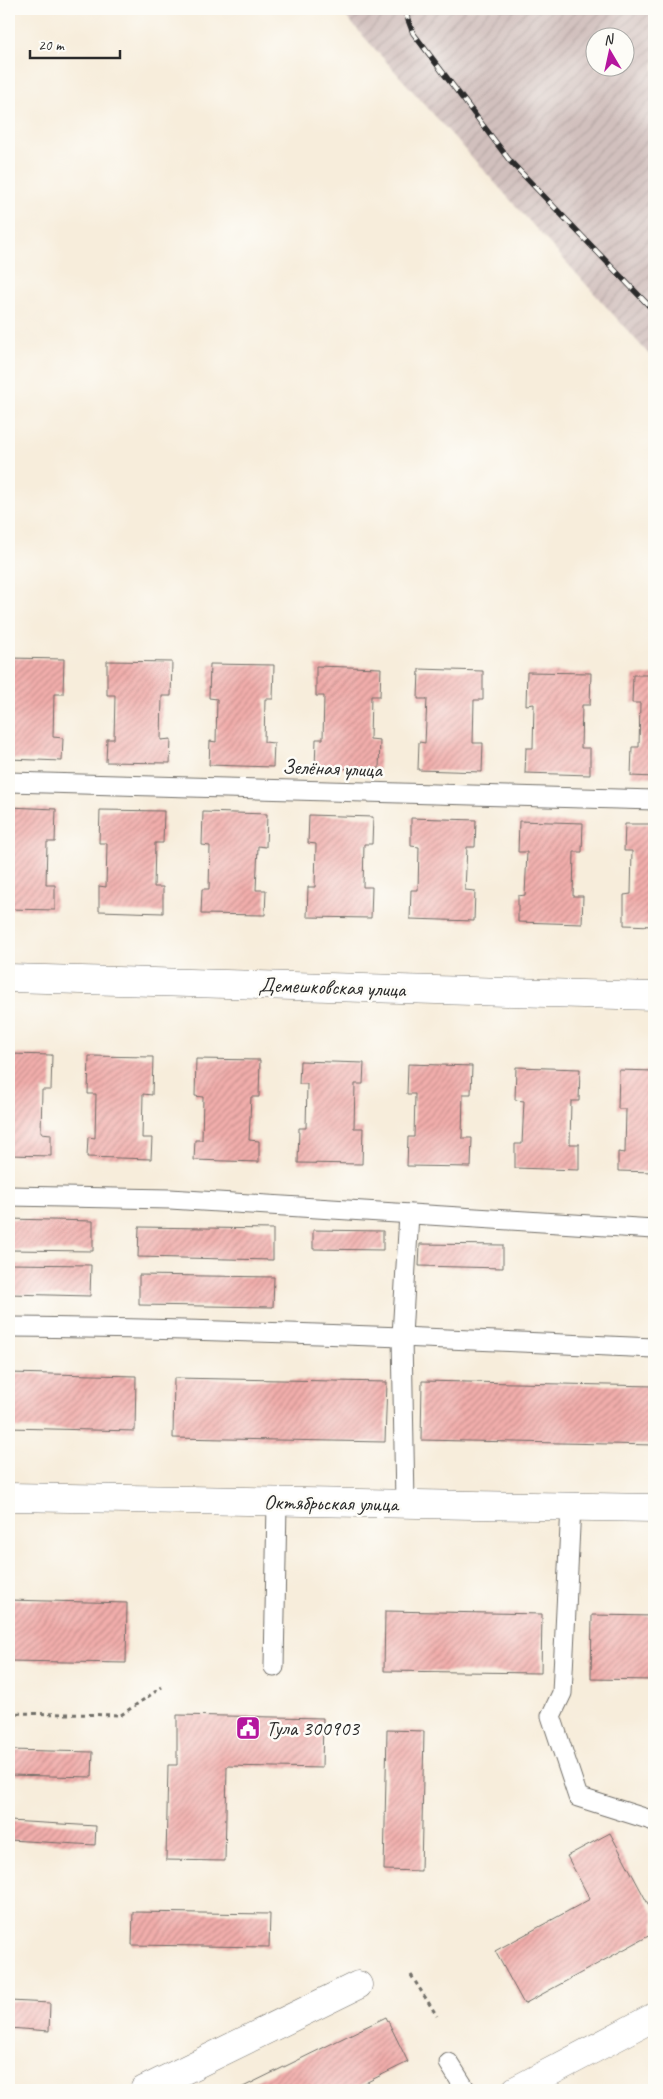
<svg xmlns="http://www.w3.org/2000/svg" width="663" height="2099" font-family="Caveat,sans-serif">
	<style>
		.industrial { fill: url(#industrial-furrows); fill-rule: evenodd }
		.building { fill: url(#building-hatch) }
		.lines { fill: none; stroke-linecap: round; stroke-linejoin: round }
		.service-casing { stroke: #726f69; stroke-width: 21 }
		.minor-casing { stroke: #726f69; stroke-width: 29 }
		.tertiary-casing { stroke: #726f69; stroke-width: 29 }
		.path { stroke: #726f69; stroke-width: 3; stroke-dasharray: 4 4; stroke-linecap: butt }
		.service { stroke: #fff; stroke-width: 19 }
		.minor { stroke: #fff; stroke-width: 28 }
		.tertiary { stroke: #fff; stroke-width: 28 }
		.rail-casing { stroke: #2b2b2b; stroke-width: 5.5 }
		.rail { stroke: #fdfcf7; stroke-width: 4; stroke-dasharray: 11; stroke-linecap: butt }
		.labels { text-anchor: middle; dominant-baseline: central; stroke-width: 5; stroke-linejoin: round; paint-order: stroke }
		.street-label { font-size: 21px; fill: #2b2b2b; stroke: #fdfcf7 }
		.poi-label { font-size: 21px; fill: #2b2b2b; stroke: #fdfcf7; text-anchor: start }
	</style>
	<defs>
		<pattern id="industrial-furrows" width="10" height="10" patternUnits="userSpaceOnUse" patternTransform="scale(1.25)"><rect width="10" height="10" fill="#d1c0bd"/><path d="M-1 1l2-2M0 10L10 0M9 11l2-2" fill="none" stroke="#b4a5a3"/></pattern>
		<pattern id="building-hatch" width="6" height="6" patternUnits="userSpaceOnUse" patternTransform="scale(1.25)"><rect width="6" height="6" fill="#f2aeac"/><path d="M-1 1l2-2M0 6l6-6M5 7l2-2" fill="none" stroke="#c48e8c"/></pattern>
	</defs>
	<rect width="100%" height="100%" fill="#fdfcf7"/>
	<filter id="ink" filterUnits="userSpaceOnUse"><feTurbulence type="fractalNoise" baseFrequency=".02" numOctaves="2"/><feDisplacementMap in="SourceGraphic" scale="10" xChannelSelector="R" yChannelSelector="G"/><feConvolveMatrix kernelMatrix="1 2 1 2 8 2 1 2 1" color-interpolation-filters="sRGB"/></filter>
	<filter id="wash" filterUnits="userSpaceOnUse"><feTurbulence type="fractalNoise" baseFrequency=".0096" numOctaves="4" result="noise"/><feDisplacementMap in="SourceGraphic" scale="20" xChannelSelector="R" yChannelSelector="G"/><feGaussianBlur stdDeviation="1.12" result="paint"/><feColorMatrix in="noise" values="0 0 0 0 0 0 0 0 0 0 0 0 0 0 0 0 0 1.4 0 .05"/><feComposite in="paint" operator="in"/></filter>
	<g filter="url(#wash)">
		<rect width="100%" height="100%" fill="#f7eddb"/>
		<!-- industrial -->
		<path class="industrial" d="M339 9H654V360ZM596 38H626V68H596Z"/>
		<g id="blocks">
			<!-- building -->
			<g class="building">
				<path d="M9 658 64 659 63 694H54L53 737 63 738 62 761 9 759Z"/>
				<path d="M107 661 172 662 171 696H162L161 740 171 739 170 763 106 762 107 739H114L115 695H107Z"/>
				<path d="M210 664 274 665 273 699H265L264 742 274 743 273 767 209 765 210 741 216 742 217 699 209 698Z"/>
				<path d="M316 666 381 668 380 696H371L370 739 380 740 379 769 315 768 316 739H323L324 696H316Z"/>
				<path d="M419 669 483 671V700H474L473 743H483L482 772 418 770 419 742 425 743 427 699H418Z"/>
				<path d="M527 672 591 673 590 705H582L581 748H590V775L525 773 526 748H533L534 704 526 705Z"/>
				<path d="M633 675H654V777L631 776 632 747H639L640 703H632Z"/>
				<path d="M9 807 56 809 55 842H47L46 885H55V910L9 909Z"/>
				<path d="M100 810 164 811 163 843H155L154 887H163V913L99 911V886L106 887 107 843H99Z"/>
				<path d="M203 812 267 814 266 847 258 846 256 890H266L265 915 201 914 202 889H209L210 846 202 845Z"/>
				<path d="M309 815 373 817 372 844H364L363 887H372L371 918 307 917 308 887H315L316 844 308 843Z"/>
				<path d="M411 818 476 820 475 847H467L465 890 475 891 474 921 410 919 411 890H418L419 847 411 846Z"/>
				<path d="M519 821 583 823 582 852H574L573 896H583L582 924 518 922V896L525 895 527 852H518Z"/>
				<path d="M625 824H654V926L624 925V895L631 894 632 851H624Z"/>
				<path d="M9 1054 52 1055 51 1090H42L41 1133 51 1134V1156L9 1155Z"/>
				<path d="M89 1056 153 1057 152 1095 143 1094 142 1138H152L151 1159 87 1157 88 1137 95 1138 96 1094H88Z"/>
				<path d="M196 1059 260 1060 259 1097H251L249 1140 259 1141V1162L194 1160 195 1140H202L203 1097 195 1096Z"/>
				<path d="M300 1061 364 1063 363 1084H355L354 1128H363L362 1164 298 1163 299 1128H306L307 1084H299Z"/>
				<path d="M408 1064 472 1066 471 1094H463L462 1138H472L471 1167 407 1166 408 1137H414L415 1094H407Z"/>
				<path d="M516 1067 580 1069 579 1101H571L570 1144H579V1170L515 1168V1144H522L524 1101 515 1100Z"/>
				<path d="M619 1070 654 1071V1172L618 1171V1152L625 1153 626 1109H618Z"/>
				<path d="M9 1219 93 1221V1251L9 1250Z"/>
				<path d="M139 1227 273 1229V1260L138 1257Z"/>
				<path d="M313 1230 383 1231V1250L313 1249Z"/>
				<path d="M420 1244 503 1245V1268L419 1266Z"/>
				<path d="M9 1264 91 1265 90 1296 9 1294Z"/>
				<path d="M139 1275 274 1277 273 1307 139 1305Z"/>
				<path d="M9 1373 136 1376 135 1431 9 1428Z"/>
				<path d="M174 1378 387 1382 385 1442 173 1438Z"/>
				<path d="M422 1381 654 1386V1445L421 1440Z"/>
				<path d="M9 1600 127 1603 126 1663 9 1661Z"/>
				<path d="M385 1611 542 1614 541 1673 384 1671Z"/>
				<path d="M592 1615 654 1616V1680L591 1679Z"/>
				<path d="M177 1715 323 1718 322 1768 227 1766 225 1861 166 1860 168 1765H177Z"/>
				<path d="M387 1730 424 1731 421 1871 384 1870Z"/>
				<path d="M9 1750 93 1752 92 1777 9 1775Z"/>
				<path d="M9 1821 96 1826 95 1845 9 1840Z"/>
				<path d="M610 1833 654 1915V1933L524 2004 495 1951 590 1899 567 1856Z"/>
				<path d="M133 1912 270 1914 269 1947 132 1945Z"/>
				<path d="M9 2001 50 2003 49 2031 9 2028Z"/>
				<path d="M386 2017 408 2062 351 2090H237Z"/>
			</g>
		</g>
	</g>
	<g filter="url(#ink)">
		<use href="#blocks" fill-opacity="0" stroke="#726f69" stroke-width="1"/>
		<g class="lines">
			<defs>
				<g id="service">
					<path d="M9 782 654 800"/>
					<path d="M9 1196 170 1199 654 1229"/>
					<path d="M9 1327C224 1329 439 1338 654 1348"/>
					<path d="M405 1504 402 1336 409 1214"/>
					<path d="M571 1506 562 1693 551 1716 578 1797 654 1821"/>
					<path d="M274 1667 277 1503"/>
					<path d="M449 2063 466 2090"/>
				</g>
				<g id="minor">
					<path d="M9 1497 654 1508"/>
					<path d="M144 2090 358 1985"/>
					<path d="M516 2090 654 2017"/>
				</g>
				<path id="tertiary" d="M9 978 654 996"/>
			</defs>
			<!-- service casing -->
			<use href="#service" class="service-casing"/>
			<!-- minor casing -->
			<use href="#minor" class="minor-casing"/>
			<!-- tertiary casing -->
			<use href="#tertiary" class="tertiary-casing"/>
			<!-- path -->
			<g class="path">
				<path d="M9 1713 121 1715 162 1687"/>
				<path d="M411 1975 437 2016"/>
			</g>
			<!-- service -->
			<use href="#service" class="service"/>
			<!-- minor -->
			<use href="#minor" class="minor"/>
			<!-- tertiary -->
			<use href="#tertiary" class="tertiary"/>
			<defs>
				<path id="rail" d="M404 9 413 33 510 161 654 311"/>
			</defs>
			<!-- rail casing -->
			<use href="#rail" class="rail-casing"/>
			<!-- rail -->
			<use href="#rail" class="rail"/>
		</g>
	</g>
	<!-- icons -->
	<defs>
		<symbol id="civic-square" viewBox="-11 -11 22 22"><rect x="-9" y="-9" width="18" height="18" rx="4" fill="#b5179e" stroke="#fdfcf7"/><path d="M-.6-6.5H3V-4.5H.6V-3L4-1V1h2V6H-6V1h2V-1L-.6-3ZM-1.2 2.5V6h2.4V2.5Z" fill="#fff"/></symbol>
	</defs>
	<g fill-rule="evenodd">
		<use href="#civic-square" x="234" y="1714" width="28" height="28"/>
	</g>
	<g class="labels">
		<!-- street labels -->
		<g class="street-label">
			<text transform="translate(332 768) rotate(2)">Зелёная улица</text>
			<text transform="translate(332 987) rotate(2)">Демешковская улица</text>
			<text transform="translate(331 1503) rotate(1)">Октябрьская улица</text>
		</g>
		<!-- poi labels -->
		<g class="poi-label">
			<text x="266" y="1728">Тула 300903</text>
		</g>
	</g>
	<!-- margin -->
	<rect width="663" height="2099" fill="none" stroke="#fdfcf7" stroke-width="30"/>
	<!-- north arrow -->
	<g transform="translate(610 52) rotate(351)"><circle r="24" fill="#fdfcf7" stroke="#a9a8a5"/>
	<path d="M0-4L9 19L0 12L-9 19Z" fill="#b5179e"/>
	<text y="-8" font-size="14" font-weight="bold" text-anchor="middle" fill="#2b2b2b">N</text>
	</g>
	<!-- scale -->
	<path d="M30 50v8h90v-8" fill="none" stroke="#2b2b2b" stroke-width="2.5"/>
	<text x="38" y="50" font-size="15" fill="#2b2b2b" stroke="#fdfcf7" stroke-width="4" paint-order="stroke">20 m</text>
</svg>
